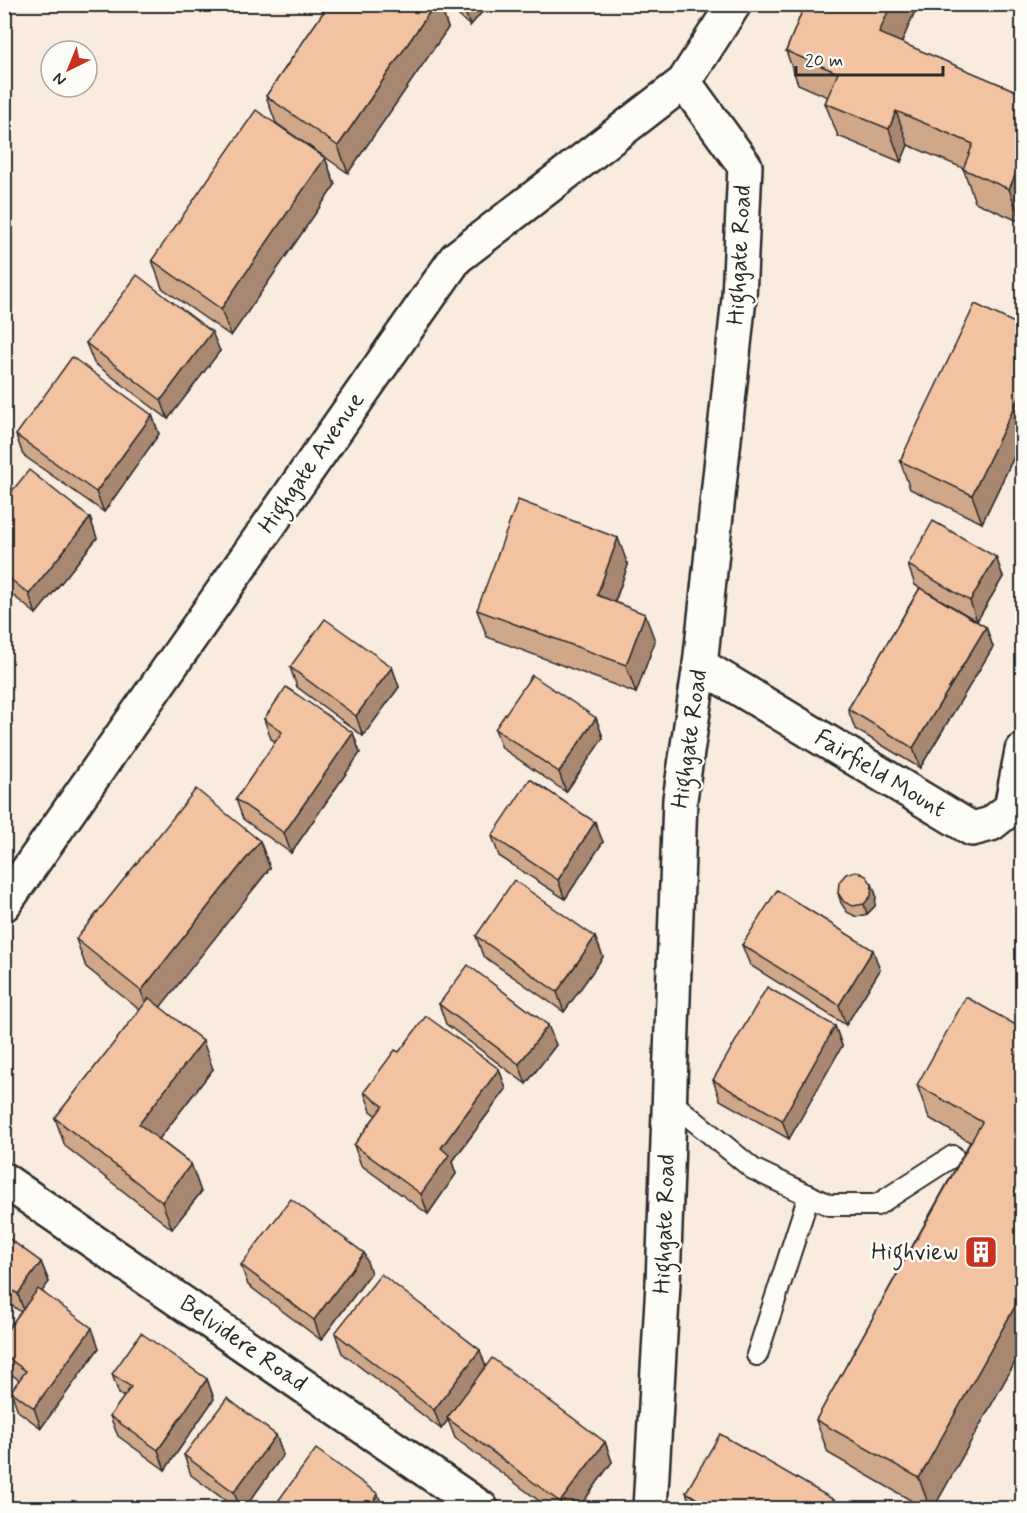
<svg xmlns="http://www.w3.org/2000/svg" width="1027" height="1513" font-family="Mynerve,sans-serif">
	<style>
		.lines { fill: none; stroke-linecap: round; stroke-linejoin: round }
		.lane-casing { stroke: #2b2b2b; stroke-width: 24 }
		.street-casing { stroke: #2b2b2b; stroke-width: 38 }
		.lane { stroke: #fdfcf7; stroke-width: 20 }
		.street { stroke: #fdfcf7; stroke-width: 33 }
		.wall { fill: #cfa88a; stroke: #2b2b2b; stroke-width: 1.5 }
		.shaded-wall { fill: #a98871; stroke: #2b2b2b; stroke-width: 1.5 }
		.building { fill: #f1c3a1; stroke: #2b2b2b; stroke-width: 1.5 }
		.labels { text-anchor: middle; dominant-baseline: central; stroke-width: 5; stroke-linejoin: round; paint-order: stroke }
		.street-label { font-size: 24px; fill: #2b2b2b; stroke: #fdfcf7 }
		.poi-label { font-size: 24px; fill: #2b2b2b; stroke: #fdfcf7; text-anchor: end }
	</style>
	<rect width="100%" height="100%" fill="#f9ebdd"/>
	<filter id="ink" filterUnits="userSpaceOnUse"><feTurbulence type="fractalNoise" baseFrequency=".0167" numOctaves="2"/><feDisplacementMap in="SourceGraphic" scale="12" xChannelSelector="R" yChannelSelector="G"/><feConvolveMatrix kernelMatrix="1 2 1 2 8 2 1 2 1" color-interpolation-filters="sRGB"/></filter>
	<g filter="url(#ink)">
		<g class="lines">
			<defs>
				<g id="lane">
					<path d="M669 1100 753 1169 829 1205H877L953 1156"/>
					<path d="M757 1355 809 1195"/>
				</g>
				<g id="street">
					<path d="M700 665 972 829 991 824 1011 808 1022 751"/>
					<path d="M4 904 456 258 684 82 734 4"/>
					<path d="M4 1180 481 1508"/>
					<path d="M650 1508 663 1283 680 799 700 665 739 298 745 166 684 82"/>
				</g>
			</defs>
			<!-- lane casing -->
			<use href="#lane" class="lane-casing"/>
			<!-- street casing -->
			<use href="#street" class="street-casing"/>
			<!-- lane -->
			<use href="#lane" class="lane"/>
			<!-- street -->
			<use href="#street" class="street"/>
		</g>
		<!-- wall -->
		<g class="wall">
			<path d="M329 4H440L448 28 348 173 276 123 266 96Z"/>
			<path d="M446 4H489L470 26Z"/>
			<path d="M805 4H918L901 43 1023 94V220L1021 222 975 202 963 168 908 145 901 162 838 136 825 103 828 97 798 84 786 51Z"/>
			<path d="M325 158 335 185 231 336 162 288 152 260Z"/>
			<path d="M1023 327V438L982 523 910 489 900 461Z"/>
			<path d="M86 343 220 351 168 419 94 363Z"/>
			<path d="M152 415 159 434 104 512 23 455 16 435Z"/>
			<path d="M4 501 90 518 97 538 36 614 4 588Z"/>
			<path d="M996 557 1003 577 977 621 929 593 986 627 993 647 920 768 855 729 848 709 920 588 915 585 908 565Z"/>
			<path d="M628 565 615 602 655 641 636 693 487 637 477 610Z"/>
			<path d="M290 667H392L399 687 363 736 297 687Z"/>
			<path d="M596 718 603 738 566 792 502 748 495 729Z"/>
			<path d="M264 719 353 733 360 753 291 853 243 819 236 799 276 742 271 739Z"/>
			<path d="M1023 796V819L1018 806Z"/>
			<path d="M492 836 603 842 565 899 499 856Z"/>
			<path d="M260 841 270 868 160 1007 213 1069 159 1139 191 1164 201 1192 172 1229 65 1146 55 1118 140 1010 86 967 76 939Z"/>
			<path d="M872 884 876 895 875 906 867 914 857 917 847 912 841 903 838 893Z"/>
			<path d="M476 936 595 937 603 957 564 1012 483 956Z"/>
			<path d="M742 945 880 970 846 1025 750 965Z"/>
			<path d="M439 1004 556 1045 526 1084 446 1024Z"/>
			<path d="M835 1026 842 1046 789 1139 720 1100 713 1080Z"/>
			<path d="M1023 1029V1348L933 1509H926L828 1453 816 1420 970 1142 929 1118 917 1085Z"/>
			<path d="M399 1052 499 1069 506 1089 452 1162 456 1174 428 1214 361 1165 354 1145 376 1115 371 1111 364 1092Z"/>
			<path d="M4 1235 41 1262 49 1282 42 1291 99 1348 41 1428 18 1411 11 1391 19 1380 4 1369V1334L21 1312 4 1300Z"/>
			<path d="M241 1265 371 1273 321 1340 248 1285Z"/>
			<path d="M335 1333 485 1366 605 1442 612 1462 578 1509H550L455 1438 448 1420 441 1429 342 1353Z"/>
			<path d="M112 1374 207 1379 214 1399 165 1470 118 1436 110 1416 124 1397 119 1394Z"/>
			<path d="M276 1435 283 1455 244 1509H237L191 1475 184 1455Z"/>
			<path d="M686 1492 849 1509H692Z"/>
		</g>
		<!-- shaded-wall -->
		<g class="shaded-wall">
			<path d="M435 4H440L448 28 348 173 338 146Z"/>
			<path d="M464 4H489L470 26 463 6Z"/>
			<path d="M891 4H918L891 67 879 33Z"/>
			<path d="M896 111 908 145 901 162 889 129Z"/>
			<path d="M325 158 335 185 231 336 221 309Z"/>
			<path d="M1020 164 1023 171V220L1021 222 1009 189Z"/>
			<path d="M212 332 220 351 168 419 161 400Z"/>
			<path d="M1023 389V438L982 523 972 495Z"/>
			<path d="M152 415 159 434 104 512 96 492Z"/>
			<path d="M90 518 97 538 36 614 29 594Z"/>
			<path d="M618 538 628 565 607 623 597 595Z"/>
			<path d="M996 557 1003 577 977 621 970 601Z"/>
			<path d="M4 602 11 619 4 627Z"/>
			<path d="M645 614 655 641 636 693 626 665Z"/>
			<path d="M986 627 993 647 920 768 913 748Z"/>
			<path d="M392 667 399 687 363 736 356 716Z"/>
			<path d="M596 718 603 738 566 792 559 772Z"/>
			<path d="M353 733 360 753 291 853 284 833Z"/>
			<path d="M595 822 603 842 565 899 558 880Z"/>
			<path d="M260 841 270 868 151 1019 141 991Z"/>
			<path d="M872 884 876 895 875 906 867 914 864 904Z"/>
			<path d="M595 937 603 957 564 1012 557 992Z"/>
			<path d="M873 950 880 970 846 1025 839 1005Z"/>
			<path d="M548 1025 556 1045 526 1084 519 1064Z"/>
			<path d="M835 1026 842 1046 789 1139 782 1120Z"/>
			<path d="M203 1041 213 1069 149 1152 139 1124Z"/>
			<path d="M499 1069 506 1089 452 1162 456 1174 428 1214 421 1194 441 1148Z"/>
			<path d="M191 1164 201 1192 172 1229 162 1202Z"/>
			<path d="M364 1253 371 1273 321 1340 314 1320Z"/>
			<path d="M41 1262 49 1282 25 1314 18 1294Z"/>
			<path d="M1023 1292V1348L933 1509H930L919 1478Z"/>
			<path d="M92 1328 99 1348 41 1428 34 1408Z"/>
			<path d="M480 1350 487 1370 447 1418 448 1420 441 1429 434 1410Z"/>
			<path d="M207 1379 214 1399 165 1470 158 1450Z"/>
			<path d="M276 1435 283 1455 244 1509H240L234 1492Z"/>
			<path d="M605 1442 612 1462 578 1509H563L560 1502Z"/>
			<path d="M378 1494 384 1509H368Z"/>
		</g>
		<!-- building -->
		<g class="building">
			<path d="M329 4H435L338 146 266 96Z"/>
			<path d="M805 4H891L879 33 1023 94V165L1020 164 1009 189 963 169 973 144 896 111 889 129 825 103 838 73 786 51Z"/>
			<path d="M256 110 325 158 221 309 152 260Z"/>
			<path d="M137 275 212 332 161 400 86 343Z"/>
			<path d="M975 304 1023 327V389L972 495 900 461Z"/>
			<path d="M72 357 152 415 96 492 16 435Z"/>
			<path d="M29 470 90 518 29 594 4 574V501Z"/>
			<path d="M518 500 618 538 597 595 645 614 626 665 477 610Z"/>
			<path d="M933 521 996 557 970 601 908 565Z"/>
			<path d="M920 588 986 627 913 748 848 709Z"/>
			<path d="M325 619 392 667 356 716 290 667Z"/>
			<path d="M532 675 596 718 559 772 495 729Z"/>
			<path d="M286 687 353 733 284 833 236 799 282 732 264 719Z"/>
			<path d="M530 779 595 822 558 880 492 836Z"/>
			<path d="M196 789 260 841 141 991 76 939Z"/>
			<path d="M1023 796V808L1018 806Z"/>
			<path d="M856 871 866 876 872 884 871 896 864 904 853 906 844 902 838 893 839 882 846 874Z"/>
			<path d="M514 880 595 937 557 992 476 936Z"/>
			<path d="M777 890 873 950 839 1005 742 945Z"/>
			<path d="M468 965 548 1025 519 1064 439 1004Z"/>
			<path d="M767 987 835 1026 782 1120 713 1080Z"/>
			<path d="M966 997 1023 1029V1292L919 1478 816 1420 982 1122 917 1085Z"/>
			<path d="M149 998 203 1041 139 1124 191 1164 162 1202 55 1118Z"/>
			<path d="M426 1016 499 1069 441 1148 449 1155 421 1194 354 1145 383 1106 364 1092 395 1050 399 1052Z"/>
			<path d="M291 1199 364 1253 314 1320 241 1265Z"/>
			<path d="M4 1235 41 1262 18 1294 4 1285Z"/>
			<path d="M381 1274 480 1350 434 1410 335 1333Z"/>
			<path d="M38 1289 92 1328 34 1408 11 1391 26 1371 4 1355V1334Z"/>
			<path d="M141 1333 207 1379 158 1450 110 1416 131 1387 112 1374Z"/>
			<path d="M492 1358 605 1442 560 1502 447 1418Z"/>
			<path d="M227 1398 276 1435 234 1492 184 1455Z"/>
			<path d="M720 1434 848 1508V1509H713L686 1492Z"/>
			<path d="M316 1449 378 1494 368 1509 273 1508Z"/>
		</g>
	</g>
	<!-- icons -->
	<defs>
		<symbol id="building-square" viewBox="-11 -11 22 22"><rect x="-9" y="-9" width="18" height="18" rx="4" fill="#c8321e" stroke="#fdfcf7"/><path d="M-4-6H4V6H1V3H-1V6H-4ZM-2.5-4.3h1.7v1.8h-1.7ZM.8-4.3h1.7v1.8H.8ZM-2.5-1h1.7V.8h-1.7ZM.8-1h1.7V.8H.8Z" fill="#fff"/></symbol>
	</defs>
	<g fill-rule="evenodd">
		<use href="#building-square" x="962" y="1233" width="38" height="38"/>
	</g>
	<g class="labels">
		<!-- street labels -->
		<g class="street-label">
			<text transform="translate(740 255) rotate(-87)">Highgate Road</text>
			<text transform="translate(312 463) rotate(-55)">Highgate Avenue</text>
			<text transform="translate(690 739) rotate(-82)">Highgate Road</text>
			<text transform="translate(880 774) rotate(31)">Fairfield Mount</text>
			<text transform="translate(665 1224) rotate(-88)">Highgate Road</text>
			<text transform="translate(243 1344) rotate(35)">Belvidere Road</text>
		</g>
		<!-- poi labels -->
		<g class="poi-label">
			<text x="958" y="1252">Highview</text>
		</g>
	</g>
	<!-- margin -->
	<rect width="1027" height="1513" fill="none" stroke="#fdfcf7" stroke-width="24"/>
	<rect x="12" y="12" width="1003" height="1489" fill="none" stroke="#2b2b2b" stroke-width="2" filter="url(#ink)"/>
	<!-- north arrow -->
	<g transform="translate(69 69) rotate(223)"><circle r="28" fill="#fdfcf7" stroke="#a9a8a5" stroke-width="1.5"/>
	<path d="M0-4.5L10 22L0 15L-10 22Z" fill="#c8321e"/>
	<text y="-9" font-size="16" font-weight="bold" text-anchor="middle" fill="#2b2b2b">N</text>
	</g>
	<!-- scale -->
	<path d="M796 66v9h147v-9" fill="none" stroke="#2b2b2b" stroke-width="3"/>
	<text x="805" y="66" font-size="18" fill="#2b2b2b" stroke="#fdfcf7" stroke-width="4.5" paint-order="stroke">20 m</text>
</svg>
